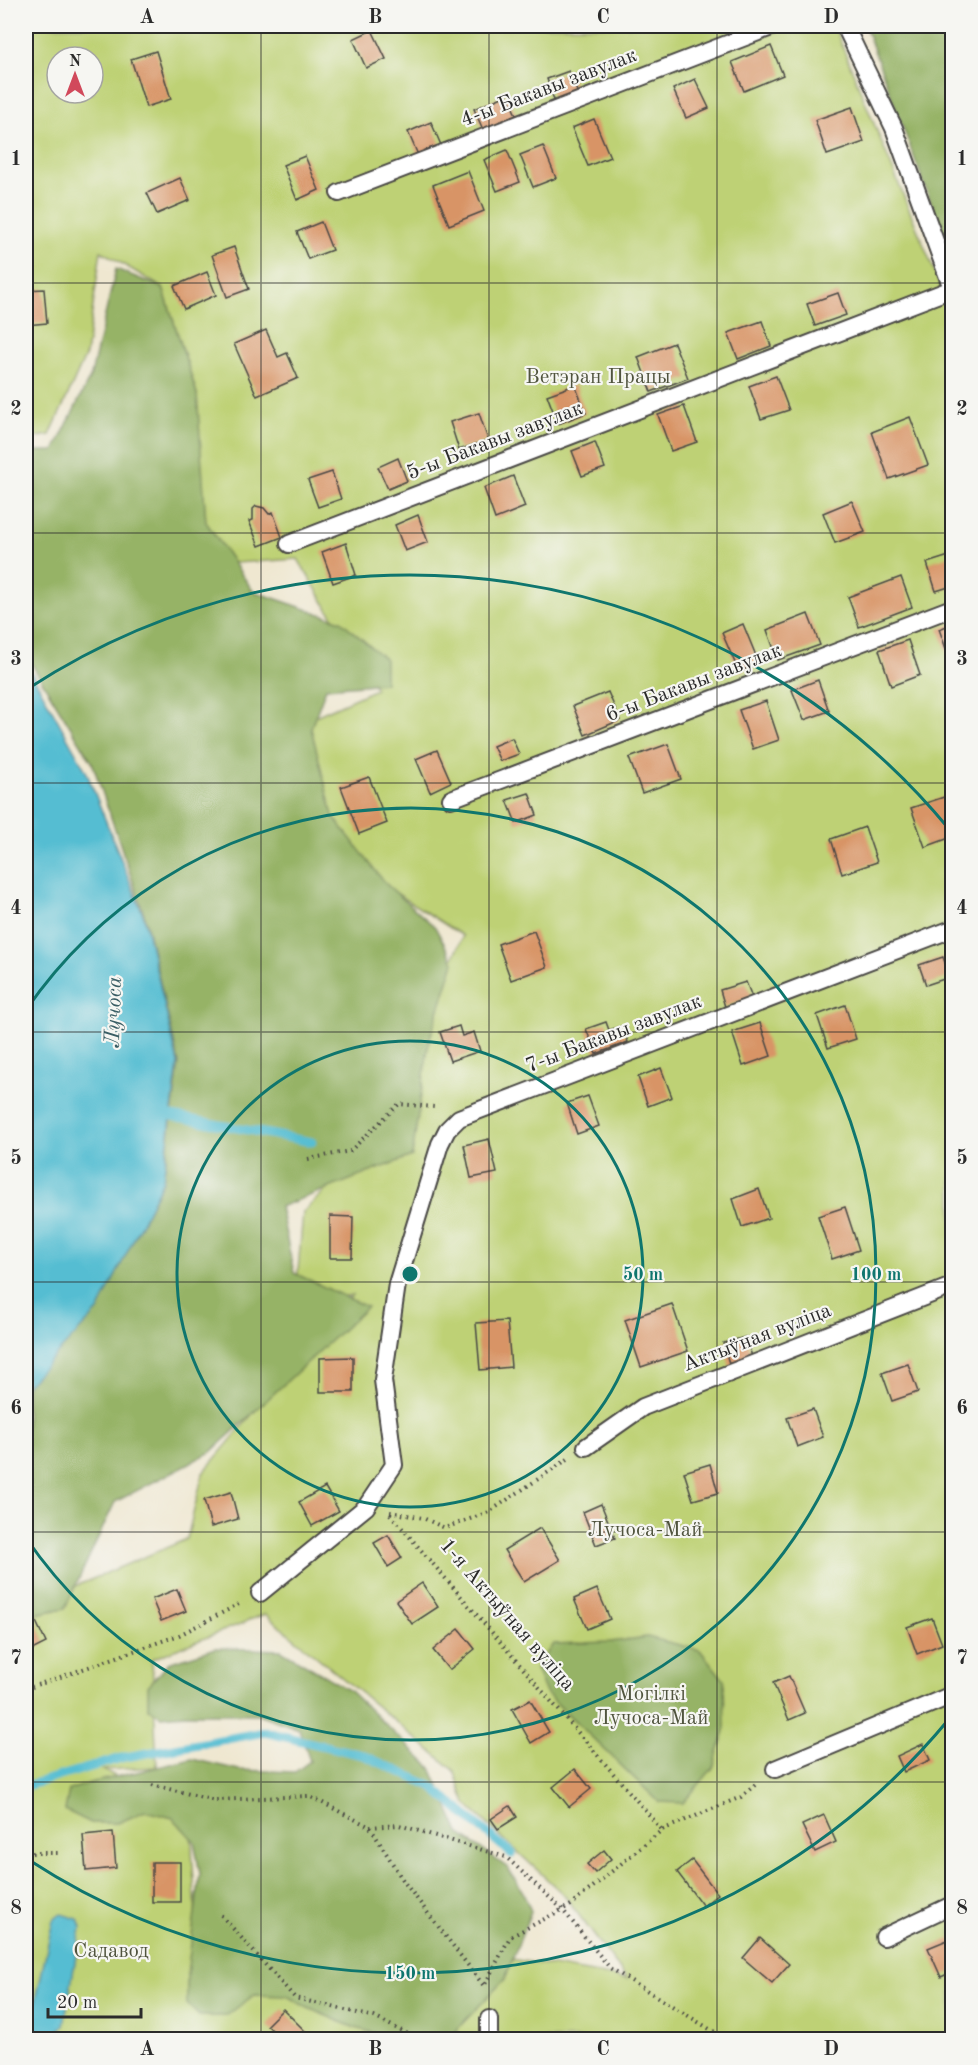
<svg xmlns="http://www.w3.org/2000/svg" width="978" height="2065" font-family="'Old Standard TT',serif">
	<style>
		.green { fill: #bed175; stroke: #747e50; stroke-width: 1.5; fill-rule: evenodd }
		.forest { fill: #96b366; stroke: #606f48; stroke-width: 1.5 }
		.water { fill: #55bdd2; stroke: #40747e; stroke-width: 1.5 }
		.lines { fill: none; stroke-linecap: round; stroke-linejoin: round }
		.stream { stroke: #55bdd2; stroke-width: 9 }
		.building { fill: #d89466 }
		.service-casing { stroke: #484744; stroke-width: 20 }
		.path { stroke: #484744; stroke-width: 4; stroke-dasharray: 1.5 4.5; stroke-linecap: butt }
		.service { stroke: #fff; stroke-width: 16 }
		.grid { fill: none; stroke: #2b2b2b; stroke-width: 1.5; stroke-opacity: 0.55 }
		.ring { fill: none; stroke: #0f766e; stroke-width: 3 }
		.labels { text-anchor: middle; dominant-baseline: central; stroke-width: 4.5; stroke-linejoin: round; paint-order: stroke }
		.street-label { font-size: 21px; fill: #2b2b2b; stroke: #f6f6f2 }
		.park-label { font-size: 21px; fill: #50543e; stroke: #f6f6f2 }
		.water-label { font-size: 22px; font-style: italic; fill: #3a5e65; stroke: #f6f6f2 }
		.centre { fill: #0f766e; stroke: #f6f6f2; stroke-width: 3 }
		.ring-label { font-size: 18px; text-anchor: middle; font-weight: bold; fill: #0f766e; stroke: #f6f6f2; stroke-width: 4.5; stroke-linejoin: round; paint-order: stroke }
		.neatline { fill: none; stroke: #2b2b2b; stroke-width: 2 }
		.grid-label { font-size: 20px; text-anchor: middle; font-weight: bold; fill: #2b2b2b }
	</style>
	<rect width="100%" height="100%" fill="#f6f6f2"/>
	<filter id="ink" filterUnits="userSpaceOnUse"><feTurbulence type="fractalNoise" baseFrequency=".0167" numOctaves="2"/><feDisplacementMap in="SourceGraphic" scale="12" xChannelSelector="R" yChannelSelector="G"/><feConvolveMatrix kernelMatrix="1 2 1 2 8 2 1 2 1" color-interpolation-filters="sRGB"/></filter>
	<filter id="wash" filterUnits="userSpaceOnUse"><feTurbulence type="fractalNoise" baseFrequency=".008" numOctaves="4" result="noise"/><feDisplacementMap in="SourceGraphic" scale="24" xChannelSelector="R" yChannelSelector="G"/><feGaussianBlur stdDeviation="1.35" result="paint"/><feColorMatrix in="noise" values="0 0 0 0 0 0 0 0 0 0 0 0 0 0 0 0 0 1.4 0 .05"/><feComposite in="paint" operator="in"/></filter>
	<g filter="url(#wash)">
		<rect width="100%" height="100%" fill="#efe7d0"/>
		<!-- green -->
		<path class="green" d="M26 26H834L952 314V2039H26V1607L187 1539 203 1473 352 1295 295 1306 303 1212 405 1113 423 1020 463 936 351 864 291 727 376 689 298 559 204 565 197 394 163 288 101 251 86 354 50 435 26 439ZM57 57H93V93H57ZM265 1614 454 1770 466 1804 563 1894 627 1979 506 1958 200 1990 190 1813 103 1770 157 1767 152 1659Z"/>
		<!-- forest -->
		<g class="forest">
			<path d="M865 26H952V259Z"/>
			<path d="M116 269 163 288 197 394 206 522 253 591 341 621 385 659V683L326 688 311 728 333 816 385 883 435 927 454 962 429 1041 412 1156 280 1207 294 1273 367 1307 211 1452 115 1502 65 1608 26 1616V1385L97 1311 163 1181 179 1063 144 914 92 762 26 655V451H54L91 375Z"/>
			<path d="M647 1637 700 1650 724 1680 725 1731 713 1768 683 1803 659 1802 546 1693 536 1669 553 1644 611 1642Z"/>
			<path d="M216 1648 281 1650 349 1690 431 1768 459 1833 508 1868 523 1892 531 1911 505 1979 459 2027 452 2039H396L355 2028 308 2008 287 1996 254 1995 226 2016H199L187 2004V1974L200 1874 194 1841 173 1818 145 1811 118 1823H91L65 1810 69 1790 90 1783 192 1759 239 1770 295 1772 310 1761 299 1729 258 1714H185L161 1716 148 1708V1686L168 1663Z"/>
		</g>
		<!-- water -->
		<g class="water">
			<path d="M26 663 86 771 144 917 178 1063 163 1180 98 1311 26 1386V1061L31 1042 26 1012Z"/>
			<path d="M61 1914 78 1919 81 1928 64 2025 57 2032 35 2030 31 2023 53 1920Z"/>
		</g>
		<g class="lines">
			<!-- stream -->
			<g class="stream">
				<path d="M161 1114 312 1142"/>
				<path d="M26 1786 125 1757 265 1732 363 1755 431 1786 512 1854"/>
			</g>
		</g>
		<g id="blocks">
			<!-- building -->
			<g class="building">
				<path d="M372 30 386 59 366 68 353 39Z"/>
				<path d="M771 46 783 75 744 91 732 62Z"/>
				<path d="M156 51 171 99 146 107 131 59Z"/>
				<path d="M569 71 578 94 555 103 547 79Z"/>
				<path d="M695 79 709 108 686 118 673 89Z"/>
				<path d="M507 95 517 117 484 132 474 109Z"/>
				<path d="M852 107 864 142 827 155 815 120Z"/>
				<path d="M594 119 610 157 588 166 572 128Z"/>
				<path d="M431 122 441 145 418 155 408 132Z"/>
				<path d="M543 146 556 178 533 187 520 155Z"/>
				<path d="M507 150 520 182 497 191 484 160Z"/>
				<path d="M305 156 319 190 297 200 283 165Z"/>
				<path d="M468 171 484 211 449 225 433 185Z"/>
				<path d="M180 178 190 200 157 214 147 193Z"/>
				<path d="M321 222 332 250 308 259 297 232Z"/>
				<path d="M234 247 249 289 227 297 212 255Z"/>
				<path d="M207 272 216 295 184 309 174 286Z"/>
				<path d="M44 289 47 323 26 325V290Z"/>
				<path d="M838 293 846 315 815 326 807 304Z"/>
				<path d="M762 321 771 346 738 359 728 333Z"/>
				<path d="M266 330 278 357 287 353 298 378 257 396 234 344Z"/>
				<path d="M674 343 688 378 651 392 638 357Z"/>
				<path d="M776 376 789 410 761 419 749 386Z"/>
				<path d="M575 385 586 413 558 424 547 395Z"/>
				<path d="M684 406 697 442 671 451 658 415Z"/>
				<path d="M479 413 488 440 459 450 450 422Z"/>
				<path d="M910 417 928 465 889 479 872 432Z"/>
				<path d="M595 442 605 468 582 476 572 451Z"/>
				<path d="M398 458 407 481 388 489 378 467Z"/>
				<path d="M332 472 341 499 318 507 308 480Z"/>
				<path d="M513 476 525 507 495 519 484 488Z"/>
				<path d="M852 501 865 532 835 543 823 513Z"/>
				<path d="M256 506 264 508 269 514 273 512 282 537 259 546 249 521 253 520V509Z"/>
				<path d="M418 515 428 542 405 551 395 525Z"/>
				<path d="M346 543 356 575 333 583 322 552Z"/>
				<path d="M952 555V586L936 591 927 563Z"/>
				<path d="M901 577 912 607 859 627 848 597Z"/>
				<path d="M808 614 820 645 778 660 767 630Z"/>
				<path d="M743 624 759 663 739 672 722 633Z"/>
				<path d="M952 624V653L948 654 939 629Z"/>
				<path d="M908 640 920 675 891 686 879 650Z"/>
				<path d="M818 680 829 711 804 720 792 690Z"/>
				<path d="M608 692 620 720 585 735 573 706Z"/>
				<path d="M766 701 779 740 753 749 739 710Z"/>
				<path d="M512 738 519 754 500 761 493 746Z"/>
				<path d="M668 744 681 779 642 793 629 758Z"/>
				<path d="M437 750 451 782 430 792 416 759Z"/>
				<path d="M369 777 387 823 359 834 341 787Z"/>
				<path d="M529 793 537 815 516 823 507 800Z"/>
				<path d="M947 796 952 812V837L925 847 911 808Z"/>
				<path d="M865 827 877 862 842 874 831 839Z"/>
				<path d="M534 931 547 967 511 980 498 944Z"/>
				<path d="M943 957 950 977 926 985 919 965Z"/>
				<path d="M746 982 752 997 725 1007 720 990Z"/>
				<path d="M845 1005 856 1039 828 1048 817 1015Z"/>
				<path d="M606 1022 609 1030 622 1026 628 1042 596 1054 586 1029Z"/>
				<path d="M760 1023 771 1056 743 1066 732 1032Z"/>
				<path d="M459 1026 462 1036 474 1032 480 1051 450 1061 440 1032Z"/>
				<path d="M661 1068 672 1097 648 1106 638 1077Z"/>
				<path d="M588 1096 599 1126 577 1134 567 1103Z"/>
				<path d="M489 1139 497 1173 471 1178 464 1145Z"/>
				<path d="M759 1189 769 1218 742 1227 733 1199Z"/>
				<path d="M845 1207 859 1250 832 1259 818 1216Z"/>
				<path d="M330 1216 353 1217 352 1258H330Z"/>
				<path d="M672 1304 688 1351 641 1367 625 1320Z"/>
				<path d="M507 1321 511 1367 480 1370 476 1323Z"/>
				<path d="M746 1337 753 1360 730 1367 723 1343Z"/>
				<path d="M353 1357V1392H320V1358Z"/>
				<path d="M908 1364 918 1392 892 1401 882 1373Z"/>
				<path d="M813 1409 823 1437 797 1447 787 1418Z"/>
				<path d="M710 1464 718 1493 693 1500 684 1472Z"/>
				<path d="M325 1487 339 1511 312 1526 299 1502Z"/>
				<path d="M231 1492 238 1519 211 1527 204 1500Z"/>
				<path d="M601 1504 615 1538 596 1545 583 1512Z"/>
				<path d="M540 1528 560 1560 524 1582 504 1550Z"/>
				<path d="M388 1535 402 1558 388 1567 374 1543Z"/>
				<path d="M422 1583 438 1607 412 1624 396 1601Z"/>
				<path d="M177 1589 186 1611 161 1621 152 1599Z"/>
				<path d="M597 1589 610 1619 587 1629 574 1599Z"/>
				<path d="M31 1611 46 1643 26 1653V1614Z"/>
				<path d="M932 1618 942 1644 917 1654 907 1627Z"/>
				<path d="M459 1629 475 1649 449 1670 433 1650Z"/>
				<path d="M789 1676 805 1713 789 1720 773 1683Z"/>
				<path d="M530 1700 549 1732 531 1743 512 1709Z"/>
				<path d="M923 1744 930 1760 904 1772 897 1756Z"/>
				<path d="M575 1769 591 1789 569 1807 553 1787Z"/>
				<path d="M510 1806 517 1817 498 1829 491 1819Z"/>
				<path d="M824 1815 836 1842 815 1852 802 1825Z"/>
				<path d="M113 1832 116 1868 86 1871 83 1835Z"/>
				<path d="M604 1850 611 1859 595 1873 587 1864Z"/>
				<path d="M692 1860 718 1894 703 1906 677 1872Z"/>
				<rect x="152" y="1862" width="28" height="40"/>
				<path d="M760 1938 789 1964 772 1983 743 1958Z"/>
				<path d="M952 1938V1972L941 1977 928 1948Z"/>
				<path d="M283 2009 309 2035 304 2040H282L267 2025Z"/>
			</g>
		</g>
	</g>
	<g filter="url(#ink)">
		<use href="#blocks" fill-opacity="0" stroke="#484744" stroke-width="1.5"/>
		<g class="lines">
			<defs>
				<g id="service">
					<path d="M845 26 894 128 952 288"/>
					<path d="M339 193 774 26"/>
					<path d="M289 544 952 289"/>
					<path d="M451 799 952 608"/>
					<path d="M586 1447 643 1407 952 1286"/>
					<path d="M260 1593 366 1507 394 1465 383 1380 397 1284 440 1144 447 1130 459 1118 952 929"/>
					<path d="M775 1769 952 1695"/>
					<path d="M884 1937 952 1905"/>
					<path d="M489 2040V2019"/>
				</g>
			</defs>
			<!-- service casing -->
			<use href="#service" class="service-casing"/>
			<!-- path -->
			<g class="path">
				<path d="M308 1159 350 1151 399 1104 435 1107"/>
				<path d="M390 1512 423 1518 445 1528 489 1512 568 1459"/>
				<path d="M390 1514 662 1830"/>
				<path d="M26 1689 179 1635 241 1603"/>
				<path d="M152 1785 215 1800 309 1796 370 1827 404 1882 484 1986 510 1937 571 1905 662 1830 741 1797 756 1784"/>
				<path d="M370 1827 399 1825 506 1857 562 1909 610 1968 726 2039 750 2040"/>
				<path d="M26 1853H60"/>
				<path d="M221 1915 295 1998 374 2017 420 2040"/>
			</g>
			<!-- service -->
			<use href="#service" class="service"/>
		</g>
	</g>
	<!-- grid -->
	<path class="grid" d="M261 26V2040M489 26V2040M717 26V2040M26 283H952M26 533H952M26 783H952M26 1032H952M26 1282H952M26 1532H952M26 1782H952"/>
	<!-- distance rings -->
	<g class="ring">
		<circle cx="410" cy="1274" r="233"/>
		<path d="M26 1010A466 466 0 1 1 26 1538"/>
		<path d="M949 1719A699 699 0 0 1 29 1860M29 688A699 699 0 0 1 949 829"/>
	</g>
	<g class="labels">
		<!-- street labels -->
		<g class="street-label">
			<text transform="translate(549 88) rotate(-21)">4-ы Бакавы завулак</text>
			<text transform="translate(495 441) rotate(-21)">5-ы Бакавы завулак</text>
			<text transform="translate(694 683) rotate(-21)">6-ы Бакавы завулак</text>
			<text transform="translate(614 1034) rotate(-21)">7-ы Бакавы завулак</text>
			<text transform="translate(757 1338) rotate(-21)">Актыўная вуліца</text>
			<text transform="translate(507 1615) rotate(49)">1-я Актыўная вуліца</text>
		</g>
		<!-- park labels -->
		<g class="park-label">
			<text x="598" y="377">Ветэран Працы</text>
			<text x="645" y="1530">Лучоса-Май</text>
			<text x="651" y="1694">Могілкі<tspan x="651" dy="24">Лучоса-Май</tspan></text>
			<text x="111" y="1951">Садавод</text>
		</g>
		<!-- water labels -->
		<g class="water-label">
			<text transform="translate(114 1012) rotate(-88)">Лучоса</text>
		</g>
	</g>
	<circle cx="410" cy="1274" r="9" class="centre"/>
	<g class="ring-label">
		<text x="643" y="1280">50 m</text>
		<text x="876" y="1280">100 m</text>
		<text x="410" y="1979">150 m</text>
	</g>
	<!-- margin -->
	<rect width="978" height="2065" fill="none" stroke="#f6f6f2" stroke-width="66"/>
	<!-- north arrow -->
	<g transform="translate(75 75)"><circle r="28" fill="#f6f6f2" stroke="#a5a5a2" stroke-width="1.5"/>
	<path d="M0-4.5L10 22L0 15L-10 22Z" fill="#d1495b"/>
	<text y="-9" font-size="16" font-weight="bold" text-anchor="middle" fill="#2b2b2b">N</text>
	</g>
	<!-- scale -->
	<path d="M48 2008v9h93v-9" fill="none" stroke="#2b2b2b" stroke-width="3"/>
	<text x="57" y="2008" font-size="18" fill="#2b2b2b" stroke="#f6f6f2" stroke-width="4.5" paint-order="stroke">20 m</text>
	<rect x="33" y="33" width="912" height="1999" class="neatline"/>
	<g class="grid-label">
		<text x="147" y="23">A</text>
		<text x="375" y="23">B</text>
		<text x="603" y="23">C</text>
		<text x="831" y="23">D</text>
		<text x="16" y="165">1</text>
		<text x="962" y="165">1</text>
		<text x="16" y="415">2</text>
		<text x="962" y="415">2</text>
		<text x="16" y="665">3</text>
		<text x="962" y="665">3</text>
		<text x="16" y="914">4</text>
		<text x="962" y="914">4</text>
		<text x="16" y="1164">5</text>
		<text x="962" y="1164">5</text>
		<text x="16" y="1414">6</text>
		<text x="962" y="1414">6</text>
		<text x="16" y="1664">7</text>
		<text x="962" y="1664">7</text>
		<text x="16" y="1914">8</text>
		<text x="962" y="1914">8</text>
		<text x="147" y="2055">A</text>
		<text x="375" y="2055">B</text>
		<text x="603" y="2055">C</text>
		<text x="831" y="2055">D</text>
	</g>
</svg>
